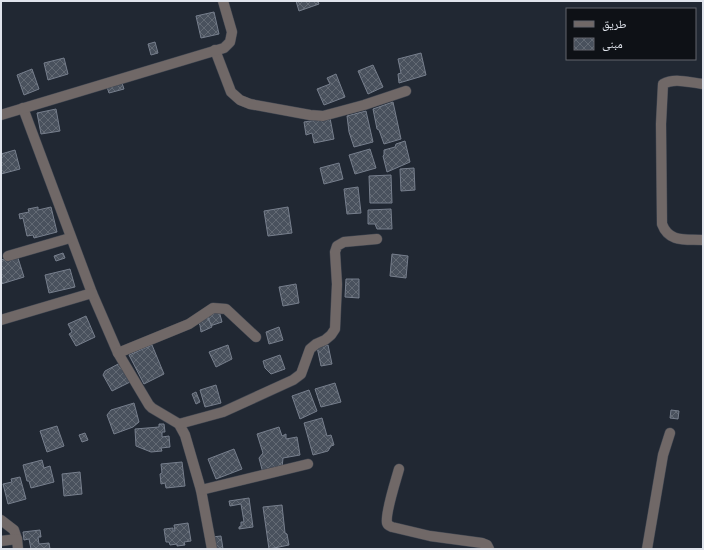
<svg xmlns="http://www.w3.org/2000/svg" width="704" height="550" font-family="'Nunito Sans','Noto Naskh Arabic',sans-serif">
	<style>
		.building { fill: url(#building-cross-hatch); stroke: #777f8d }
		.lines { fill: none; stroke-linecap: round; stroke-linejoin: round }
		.minor-casing { stroke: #404651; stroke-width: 11 }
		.minor { stroke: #706867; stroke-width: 10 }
	</style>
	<defs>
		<pattern id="building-cross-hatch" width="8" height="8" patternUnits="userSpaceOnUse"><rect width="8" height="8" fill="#49515d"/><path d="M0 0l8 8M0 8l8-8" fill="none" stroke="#636a74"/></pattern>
	</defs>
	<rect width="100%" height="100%" fill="#212833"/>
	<!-- building -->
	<g class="building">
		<path d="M296 1H318L319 4 299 11Z"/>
		<path d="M214 12 219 34 201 38 196 16Z"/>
		<path d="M155 42 158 53 151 55 148 44Z"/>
		<path d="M421 53 426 75 399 83 398 74 401 73 398 59Z"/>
		<path d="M64 58 68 74 48 80 44 63Z"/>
		<path d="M373 65 383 87 368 94 358 71Z"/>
		<path d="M32 69 39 89 24 95 17 75Z"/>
		<path d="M336 74 345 97 324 105 317 89 330 84 327 78Z"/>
		<path d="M121 80 124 89 109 93 106 84Z"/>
		<path d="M393 102 401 139 384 144 379 130 377 129 373 109Z"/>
		<path d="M56 109 60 131 41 134 37 113Z"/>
		<path d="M366 111 373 142 354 147 349 132 347 116Z"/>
		<path d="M330 118 334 139 314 143 312 133 306 135 304 122Z"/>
		<path d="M405 141 410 162 387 172 383 156 384 155V150L395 147 396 144Z"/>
		<path d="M370 149 376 168 355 174 349 155Z"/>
		<path d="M15 150 20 169 1 174V154Z"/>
		<path d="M339 163 343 179 324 184 320 168Z"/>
		<path d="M414 168 415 190 401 191 400 169Z"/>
		<path d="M391 175 392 203H370L369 176Z"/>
		<path d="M358 187 361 213 347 214 344 189Z"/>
		<path d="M38 207V210L51 207 57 232 34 238 33 235 27 236 23 218 20 219 19 214 29 212 28 209Z"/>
		<path d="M288 207 292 233 268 236 264 211Z"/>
		<path d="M391 209 392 229H377L375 224H368V210Z"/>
		<path d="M63 253 65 258 56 261 54 256Z"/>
		<path d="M392 254 408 256 406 278 390 276Z"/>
		<path d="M17 255 24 277 1 284V260Z"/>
		<path d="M70 269 75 287 49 293 45 275Z"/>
		<path d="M346 279H359V298L345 297Z"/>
		<path d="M296 284 299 303 283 306 279 287Z"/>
		<path d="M218 307 222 322 210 326 208 314Z"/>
		<path d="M86 316 95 337 76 346 69 334 72 332 68 324Z"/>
		<path d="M208 318 212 327 201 332 200 325 196 320Z"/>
		<path d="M279 327 283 340 269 344 266 332Z"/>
		<path d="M152 345 164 374 144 384 129 355Z"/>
		<path d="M228 345 232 359 216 367 209 352Z"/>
		<path d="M328 345 332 364 321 366 317 347Z"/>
		<path d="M280 355 285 369 271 374 265 368 263 361Z"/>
		<path d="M122 362 130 382 112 391 103 375 105 371Z"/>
		<path d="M335 383 341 402 321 407 315 389Z"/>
		<path d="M216 385 221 403 205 407 200 390Z"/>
		<path d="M309 390 317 411 300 419 292 396Z"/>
		<path d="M196 392 200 402 196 404 192 394Z"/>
		<path d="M134 403 139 422 133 427 114 434 107 415 111 410Z"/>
		<path d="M671 410 679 411 678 419 670 418Z"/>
		<path d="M322 418 327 436 331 435 334 445 331 446 328 451 313 455 304 423Z"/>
		<path d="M159 424H164L165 432H162V437L169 436 170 447 161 448 162 451 151 452 136 446 135 429 159 427Z"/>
		<path d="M57 426 64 446 47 452 40 431Z"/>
		<path d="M279 427 282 436 286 434V439L297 437 300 455 283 458 282 468 263 473 259 458 263 453 257 434Z"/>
		<path d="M85 433 88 440 82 442 79 435Z"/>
		<path d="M234 449 242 469 216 479 208 459Z"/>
		<path d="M42 460 44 468 50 466 54 482 31 488 29 481H27L23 465Z"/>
		<path d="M182 462 185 486 166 488 165 483 161 484 160 474 162 473 161 464Z"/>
		<path d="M80 472 82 494 64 496 62 474Z"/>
		<path d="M20 477 26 499 8 504 3 484 12 482 11 479Z"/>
		<path d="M249 498 253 527 239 529V527L241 526V522H244L241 504 230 506 229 501Z"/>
		<path d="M282 505 285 533 287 534 289 545 269 549 263 507Z"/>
		<path d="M188 523 191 541 184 542 185 545 177 546V544L170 545 169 542H166L164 529 173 528V531H175L174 525Z"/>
		<path d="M40 530 41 537H38L39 544 49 543 50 549H31L29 539 24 540 23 532Z"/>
		<path d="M221 536 223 549H213L212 537Z"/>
	</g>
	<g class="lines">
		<defs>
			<g id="minor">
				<path d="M215 50 231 92 240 100 250 104 310 115 323 116 364 105 406 91"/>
				<path d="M703 84C690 83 675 77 663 84L661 124 662 224C669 243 686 239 703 240"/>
				<path d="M23 108 92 293 118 353 149 405 152 408 179 424 185 435 201 490 212 549"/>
				<path d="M1 115 224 48 230 42 232 32 223 1"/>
				<path d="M8 256 70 238"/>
				<path d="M1 320 92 293"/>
				<path d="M118 353 189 324 213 308 226 309 256 337"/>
				<path d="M179 424 223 412 293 380 301 374 310 349 316 344 325 340 331 335 335 329 337 284 335 252 337 246 344 242 377 239"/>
				<path d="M399 469C396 480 385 513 387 523 388 526 390 526 392 527L430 536 482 543 487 545 489 549"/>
				<path d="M201 490 308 464"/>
				<path d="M1 520 14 530 17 539"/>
				<path d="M1 541 17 539 18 549"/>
				<path d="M647 549 663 455 670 433"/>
			</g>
		</defs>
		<!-- minor casing -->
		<use href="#minor" class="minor-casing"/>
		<!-- minor -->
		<use href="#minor" class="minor"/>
	</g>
	<!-- border -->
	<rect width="704" height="550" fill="none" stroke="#e0e4ec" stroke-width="4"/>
	<!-- legend -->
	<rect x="566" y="8" width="130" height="52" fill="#0e1116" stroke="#62656c"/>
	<rect x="574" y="21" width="20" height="6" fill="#706867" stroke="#62656c"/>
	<text x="602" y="28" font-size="12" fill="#e0e4ec">طريق</text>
	<rect x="574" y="38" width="20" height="12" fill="url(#building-cross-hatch)" stroke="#62656c"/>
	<text x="602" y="48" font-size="12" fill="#e0e4ec">مبنى</text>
</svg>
